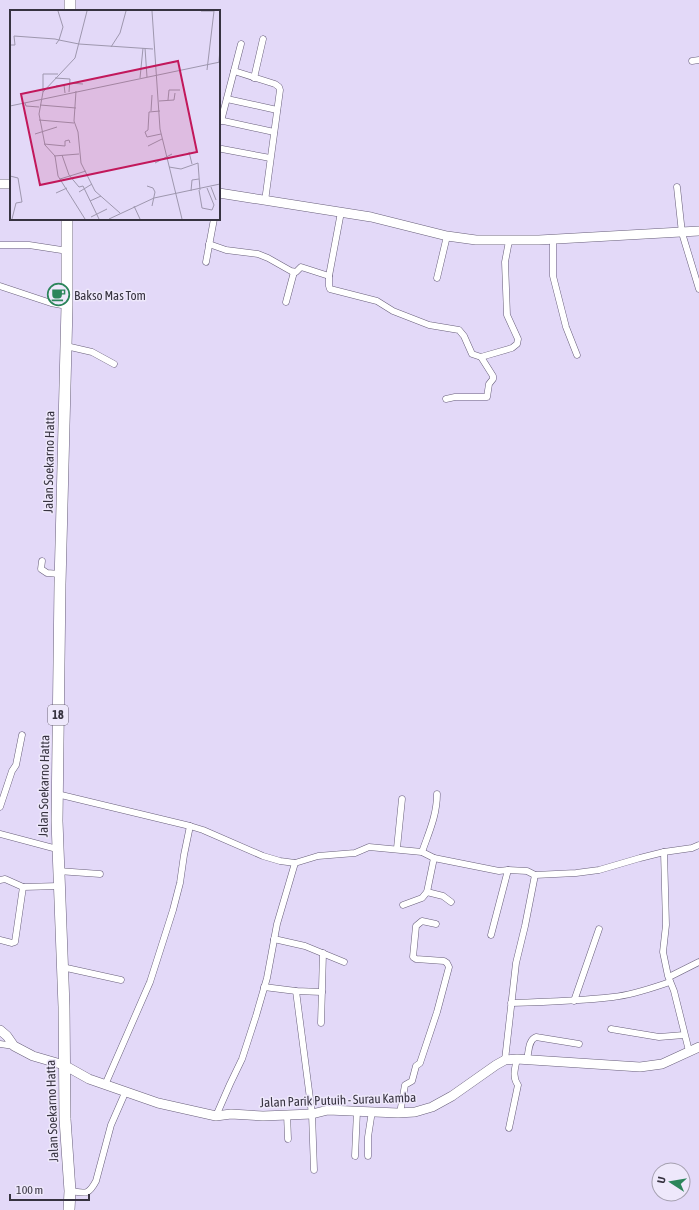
<svg xmlns="http://www.w3.org/2000/svg" width="699" height="1210" font-family="'Asap Condensed',sans-serif">
	<style>
		.lines { fill: none; stroke-linecap: round; stroke-linejoin: round }
		.street-casing { stroke: #685f7a; stroke-width: 7 }
		.secondary-casing { stroke: #685f7a; stroke-width: 10 }
		.highway-casing { stroke: #685f7a; stroke-width: 12 }
		.street { stroke: #fff; stroke-width: 6 }
		.secondary { stroke: #fff; stroke-width: 9 }
		.highway { stroke: #fff; stroke-width: 11 }
		.labels { text-anchor: middle; dominant-baseline: central; stroke-width: 3; stroke-linejoin: round; paint-order: stroke }
		.shield { fill: #eee8fb; stroke: #6e6978; stroke-width: 1 }
		.shield-label { font-size: 12px; font-weight: bold; fill: #373340 }
		.poi-label { font-size: 13px; fill: #373340; stroke: #eee8fb; text-anchor: start }
		.street-label { font-size: 13px; fill: #373340; stroke: #eee8fb }
		.inset-road { fill: none; stroke: #9e97ae; stroke-width: 1 }
		.view { fill: #c2185b; fill-opacity: 0.15; stroke: #c2185b; stroke-width: 2 }
		.inset-edge { fill: none; stroke: #373340; stroke-width: 2 }
	</style>
	<rect width="100%" height="100%" fill="#e3d9f8"/>
	<g class="lines">
		<defs>
			<g id="street">
				<path d="M692 61 699 60"/>
				<path d="M234 71 275 84 279 87 280 90 265 201"/>
				<path d="M254 78 263 39"/>
				<path d="M227 99 277 110"/>
				<path d="M219 120 274 132"/>
				<path d="M221 121 241 44"/>
				<path d="M222 149 270 158"/>
				<path d="M677 187 682 233 699 289"/>
				<path d="M341 212 329 276V286L330 289 377 301 393 311 429 325 459 330 464 336 472 354 481 357 512 348 517 344 518 339 507 315 505 262 509 241"/>
				<path d="M553 239V276L566 327 577 355"/>
				<path d="M209 244 226 250 258 254 268 258 291 271 296 272 301 267 329 276"/>
				<path d="M0 245H29L68 251"/>
				<path d="M206 262 214 219"/>
				<path d="M437 278 447 236"/>
				<path d="M0 286 51 303 67 306"/>
				<path d="M286 302 294 272"/>
				<path d="M66 346 92 352 114 364"/>
				<path d="M446 399 455 397H487L489 384 493 379V376L481 357"/>
				<path d="M42 561 41 569 47 573 60 574"/>
				<path d="M57 794 190 826 203 830 263 856 280 861 295 863 318 856 355 853 369 847 422 852 434 858 499 871 508 870 527 871 535 875 576 873 599 870 640 858 664 852 692 848 699 845"/>
				<path d="M0 807 12 771 16 765 22 735"/>
				<path d="M0 834 57 849"/>
				<path d="M397 848 402 799"/>
				<path d="M422 852C429 832 437 815 437 794"/>
				<path d="M664 852 666 925 663 952 668 976 674 991 689 1051"/>
				<path d="M58 871 100 874"/>
				<path d="M0 880 5 879 23 887 59 886"/>
				<path d="M427 892 443 896 451 902"/>
				<path d="M403 905 422 898 427 892 434 858"/>
				<path d="M491 935 508 870"/>
				<path d="M274 939 305 946 344 962"/>
				<path d="M0 940 12 943 15 942 23 887"/>
				<path d="M62 967 121 980"/>
				<path d="M669 977 699 962"/>
				<path d="M264 987 296 991 322 992"/>
				<path d="M296 991 312 1114 314 1170"/>
				<path d="M574 1001 599 929"/>
				<path d="M511 1003C545 1002 579 1001 613 997 633 995 652 988 670 982"/>
				<path d="M321 1023 323 953"/>
				<path d="M611 1029 659 1037 684 1035"/>
				<path d="M0 1044 14 1046"/>
				<path d="M527 1059C529 1052 528 1040 536 1037L579 1044"/>
				<path d="M505 1060 516 963 525 926 535 875"/>
				<path d="M105 1085 150 982 173 910 180 883 184 855 190 826"/>
				<path d="M400 1113 405 1085 412 1081 416 1066 420 1063 437 1012 449 967 447 963 444 961 416 959 413 957 416 926 422 921 436 924"/>
				<path d="M287 1114 288 1139"/>
				<path d="M216 1116 230 1084 242 1059 256 1016 267 978 277 924 295 863"/>
				<path d="M509 1128 518 1085C512 1077 515 1068 517 1059"/>
				<path d="M355 1156 357 1111"/>
				<path d="M368 1156V1137L372 1111"/>
				<path d="M70 1191C85 1193 88 1196 96 1181L111 1125 125 1093"/>
			</g>
			<g id="secondary">
				<path d="M0 184H11"/>
				<path d="M219 193 371 217 447 236 476 240H539L699 231"/>
				<path d="M0 1030 7 1036 14 1046 33 1056 64 1065 89 1079 158 1103 216 1116 231 1114 263 1116 312 1114 328 1110 398 1113 415 1112 432 1107 452 1096 496 1065 505 1060 517 1059 640 1067 662 1064 699 1047"/>
			</g>
			<g id="highway">
				<path d="M70 11V0"/>
				<path d="M67 219V306L60 584 57 821 64 1007 65 1119 70 1191 69 1210"/>
			</g>
		</defs>
		<!-- street casing -->
		<use href="#street" class="street-casing"/>
		<!-- secondary casing -->
		<use href="#secondary" class="secondary-casing"/>
		<!-- highway casing -->
		<use href="#highway" class="highway-casing"/>
		<!-- street -->
		<use href="#street" class="street"/>
		<!-- secondary -->
		<use href="#secondary" class="secondary"/>
		<!-- highway -->
		<use href="#highway" class="highway"/>
	</g>
	<!-- icons -->
	<defs>
		<symbol id="cafe-ring" viewBox="-11 -11 22 22"><circle r="9.5" fill="#eee8fb" stroke="#2b855a" stroke-width="1.5"/><path d="M-5.5-4.5H6V0H3Q3 3.5 0 3.5H-2.5Q-5.5 3.5-5.5 0ZM3-3.2v2h1.7v-2ZM-6 4.5H4V6H-6Z" fill="#2b855a"/></symbol>
	</defs>
	<g fill-rule="evenodd">
		<use href="#cafe-ring" x="46" y="282" width="25" height="25"/>
	</g>
	<g class="labels">
		<!-- shield labels -->
		<rect class="shield" x="48" y="705" width="20" height="20" rx="3"/>
		<g class="shield-label">
			<text x="58" y="715">18</text>
		</g>
		<!-- poi labels -->
		<g class="poi-label">
			<text x="74" y="295">Bakso Mas Tom</text>
		</g>
		<!-- street labels -->
		<g class="street-label">
			<text transform="translate(49 462) rotate(-89)">Jalan Soekarno Hatta</text>
			<text transform="translate(44 786) rotate(-89)">Jalan Soekarno Hatta</text>
			<text transform="translate(338 1100) rotate(-2)">Jalan Parik Putuih - Surau Kamba</text>
			<text transform="translate(52 1111) rotate(-92)">Jalan Soekarno Hatta</text>
		</g>
	</g>
	<!-- overview -->
	<g transform="translate(10 10)">
		<rect width="210" height="210" fill="#e3d9f8"/>
		<path class="inset-road" d="M48 1 53 17 49 30 69 34 143 39M142 1 150 119 172 209M191 1H204M0 35H5L4 26 45 29 49 30 46 34M101 37 110 23 116 1M135 38 137 67M209 52 210 38M197 60 204 1M45 68 60 69 59 82M130 68 133 38M60 73 73 74M46 76 54 75 55 83M66 81 64 111 68 122 71 153 85 181 110 203M33 82V64H48M158 90 159 80H170M149 91 164 90 165 83M15 93 16 96 29 97M30 95 66 98M0 96 210 52M141 101 142 85M150 101 139 102 138 120 135 122 137 127 151 124M29 110 64 113M25 124 47 117M34 134 55 136V131L59 130 60 133M138 136 152 129M179 142 182 154M52 145 59 165M44 146 69 144M145 153 162 144M159 157 171 159 188 153 190 180M59 165 69 177 73 176 89 209M0 166 8 168 12 192 6 193 2 209M50 169 76 161M137 176 143 178 145 182 142 196M201 177 206 190M189 180 192 198 202 200 204 195 197 178M181 181 182 170 189 169M69 182 82 174M46 183 57 178M80 191 91 186M124 196 130 209M81 207 97 199M75 209 48 166 45 146 35 135 29 104 33 82 65 48 77 1M99 209 144 188 210 174"/>
		<path class="view" d="M168 51 187 142 30 175 11 84Z"/>
		<rect width="210" height="210" class="inset-edge"/>
	</g>
	<!-- north arrow -->
	<g transform="translate(671 1182) rotate(282)"><circle r="19" fill="#eee8fb" stroke="#a5a0b0"/>
	<path d="M0-3L7 15L0 10L-7 15Z" fill="#2b855a"/>
	<text y="-6" font-size="11" font-weight="bold" text-anchor="middle" fill="#373340">U</text>
	</g>
	<!-- scale -->
	<path d="M10 1194v6h79v-6" fill="none" stroke="#373340" stroke-width="2"/>
	<text x="16" y="1194" font-size="12" fill="#373340" stroke="#eee8fb" stroke-width="3" paint-order="stroke">100 m</text>
</svg>
